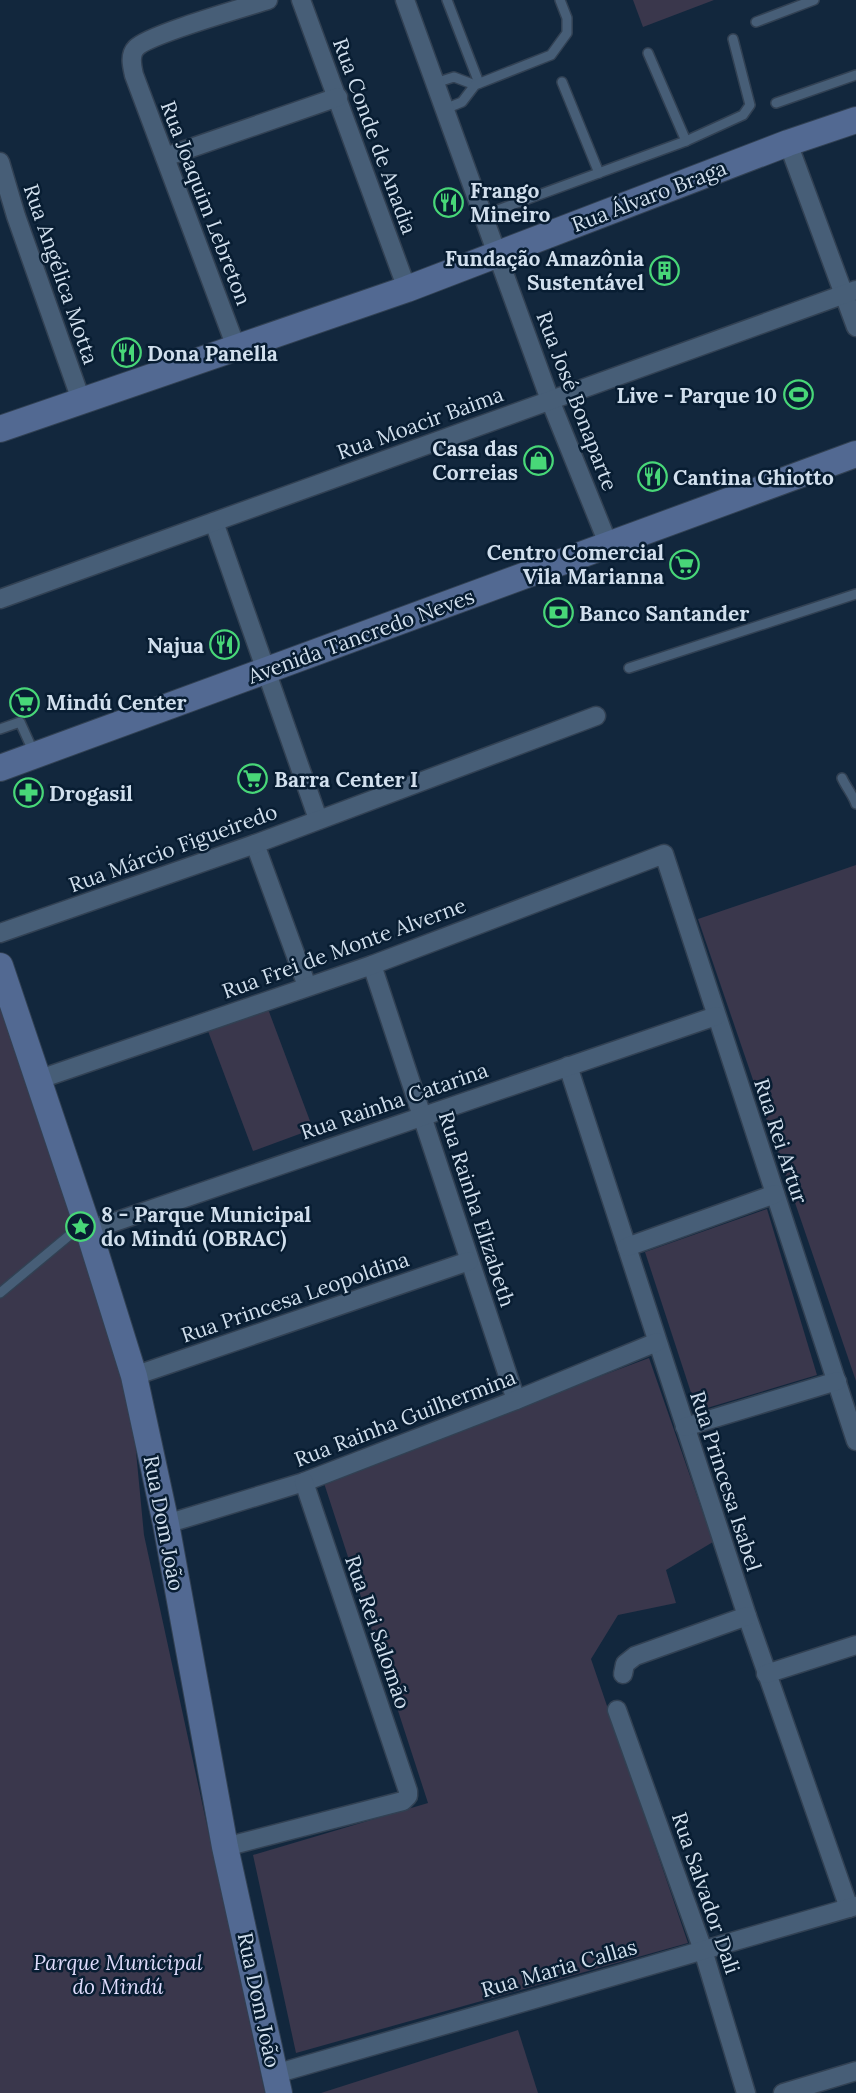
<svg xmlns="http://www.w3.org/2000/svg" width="856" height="2093" font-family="Lora,serif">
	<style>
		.green { fill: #3a374c }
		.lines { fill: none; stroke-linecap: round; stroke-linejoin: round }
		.lane-casing { stroke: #324153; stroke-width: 12 }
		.street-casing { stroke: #324153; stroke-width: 21 }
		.secondary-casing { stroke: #324153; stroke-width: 28 }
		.lane { stroke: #475e77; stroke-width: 9 }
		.street { stroke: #475e77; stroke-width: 18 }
		.secondary { stroke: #526992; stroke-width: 26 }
		.labels { text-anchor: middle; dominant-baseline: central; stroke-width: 5; stroke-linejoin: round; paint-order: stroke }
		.street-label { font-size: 21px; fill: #d1dfed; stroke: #081d32 }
		.poi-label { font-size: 21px; font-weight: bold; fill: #d1dfed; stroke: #081d32; text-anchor: start }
		.park-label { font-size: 21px; font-style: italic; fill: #dfdbfb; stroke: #081d32 }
	</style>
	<rect width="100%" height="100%" fill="#12273d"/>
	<!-- green -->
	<g class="green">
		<path d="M633 0H714L643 27Z"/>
		<path d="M856 865V1381L698 919Z"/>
		<path d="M0 1003 129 1378 144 1535 265 2093H0Z"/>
		<path d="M268 1009 313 1129 253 1151 208 1031Z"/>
		<path d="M767 1209 817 1375 697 1411 645 1252Z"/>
		<path d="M649 1358 713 1542 666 1570 676 1603 618 1615 591 1659 688 1943 296 2053 253 1855 428 1803 323 1480Z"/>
		<path d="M518 2030 538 2093H321Z"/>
	</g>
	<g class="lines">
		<defs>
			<g id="lane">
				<path d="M447 0 479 83"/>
				<path d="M756 22 814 0"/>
				<path d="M648 53 686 141"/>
				<path d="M562 82 599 173"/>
				<path d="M435 83 454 77 475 85"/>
				<path d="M776 103 856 75"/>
				<path d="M445 109 462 102 475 85 551 55 567 33V18L560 0"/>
				<path d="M484 215 686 141 743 115 750 105 733 39"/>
				<path d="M629 668 856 594"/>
				<path d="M0 729 20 722 34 753"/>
				<path d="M842 778C846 787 853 795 856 804"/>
				<path d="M0 1293 83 1224"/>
			</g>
			<g id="street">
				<path d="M301 0 407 289"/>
				<path d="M405 0 550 400 609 546"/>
				<path d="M788 143 856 327"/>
				<path d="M165 157 338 97"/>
				<path d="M0 162 16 216 81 400"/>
				<path d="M236 347 134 75C132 66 129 55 136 48 147 35 246 7 268 0"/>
				<path d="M214 522 318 819"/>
				<path d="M0 599 856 290"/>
				<path d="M255 844 307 986"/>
				<path d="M0 933 255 844 596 716"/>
				<path d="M372 965 516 1400"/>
				<path d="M568 1066 747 1616 849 1908"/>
				<path d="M37 1080 372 965 664 854 856 1441"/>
				<path d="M88 1231 716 1016"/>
				<path d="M627 1247 775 1194"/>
				<path d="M134 1376 469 1261"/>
				<path d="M685 1427 837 1381"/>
				<path d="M166 1524 304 1482 516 1400 657 1342"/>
				<path d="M623 1674 625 1664 635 1656 747 1616"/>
				<path d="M766 1674 856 1645"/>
				<path d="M617 1710 703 1950 746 2093"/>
				<path d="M225 1847 403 1801 408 1796V1791L304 1482"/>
				<path d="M275 2074 856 1906"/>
				<path d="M783 2093 856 2071"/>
			</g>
			<g id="secondary">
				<path d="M0 429 407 289 788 143 856 120"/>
				<path d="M0 768 856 454"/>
				<path d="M0 966 86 1222 134 1376 166 1524 225 1847 279 2093"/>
			</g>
		</defs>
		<!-- lane casing -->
		<use href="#lane" class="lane-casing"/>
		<!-- street casing -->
		<use href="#street" class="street-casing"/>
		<!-- secondary casing -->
		<use href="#secondary" class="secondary-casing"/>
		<!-- lane -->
		<use href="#lane" class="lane"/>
		<!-- street -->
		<use href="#street" class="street"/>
		<!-- secondary -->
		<use href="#secondary" class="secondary"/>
	</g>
	<!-- icons -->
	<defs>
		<symbol id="restaurant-ring" viewBox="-11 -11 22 22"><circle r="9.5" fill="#081d32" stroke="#48d778" stroke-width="1.5"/><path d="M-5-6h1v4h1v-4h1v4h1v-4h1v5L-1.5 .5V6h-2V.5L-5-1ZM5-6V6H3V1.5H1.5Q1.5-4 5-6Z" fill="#48d778"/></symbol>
		<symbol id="building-ring" viewBox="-11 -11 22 22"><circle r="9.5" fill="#081d32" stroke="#48d778" stroke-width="1.5"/><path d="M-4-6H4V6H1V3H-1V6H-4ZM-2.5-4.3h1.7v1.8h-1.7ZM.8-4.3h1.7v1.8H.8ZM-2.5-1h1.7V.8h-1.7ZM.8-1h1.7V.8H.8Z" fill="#48d778"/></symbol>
		<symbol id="stadium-ring" viewBox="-11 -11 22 22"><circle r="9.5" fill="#081d32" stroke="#48d778" stroke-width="1.5"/><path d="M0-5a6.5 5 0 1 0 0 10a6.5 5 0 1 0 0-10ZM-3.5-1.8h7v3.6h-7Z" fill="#48d778"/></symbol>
		<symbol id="shop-ring" viewBox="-11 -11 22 22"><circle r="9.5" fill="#081d32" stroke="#48d778" stroke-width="1.5"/><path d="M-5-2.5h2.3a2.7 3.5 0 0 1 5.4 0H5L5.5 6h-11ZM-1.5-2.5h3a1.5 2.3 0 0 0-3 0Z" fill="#48d778"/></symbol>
		<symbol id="supermarket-ring" viewBox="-11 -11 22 22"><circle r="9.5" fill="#081d32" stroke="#48d778" stroke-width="1.5"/><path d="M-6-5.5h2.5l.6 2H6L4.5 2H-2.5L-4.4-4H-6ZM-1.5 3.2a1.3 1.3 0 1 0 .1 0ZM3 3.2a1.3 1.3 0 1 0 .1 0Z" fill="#48d778"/></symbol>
		<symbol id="bank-ring" viewBox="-11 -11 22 22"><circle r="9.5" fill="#081d32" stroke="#48d778" stroke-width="1.5"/><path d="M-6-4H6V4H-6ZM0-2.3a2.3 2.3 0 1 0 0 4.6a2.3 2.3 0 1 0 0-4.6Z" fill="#48d778"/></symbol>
		<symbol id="pharmacy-ring" viewBox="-11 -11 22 22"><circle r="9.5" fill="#081d32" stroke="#48d778" stroke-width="1.5"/><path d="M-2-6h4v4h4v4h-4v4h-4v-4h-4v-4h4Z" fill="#48d778"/></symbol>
		<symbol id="sight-ring" viewBox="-11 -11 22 22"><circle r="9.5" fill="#081d32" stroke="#48d778" stroke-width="1.5"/><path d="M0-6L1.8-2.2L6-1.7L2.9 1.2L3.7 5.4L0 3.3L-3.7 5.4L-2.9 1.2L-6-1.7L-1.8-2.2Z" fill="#48d778"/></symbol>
	</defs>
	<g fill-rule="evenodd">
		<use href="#restaurant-ring" x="432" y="186" width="33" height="33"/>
		<use href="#building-ring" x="648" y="254" width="33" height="33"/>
		<use href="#restaurant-ring" x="110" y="336" width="33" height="33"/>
		<use href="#stadium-ring" x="782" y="378" width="33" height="33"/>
		<use href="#shop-ring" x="522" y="444" width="33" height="33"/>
		<use href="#restaurant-ring" x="636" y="460" width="33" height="33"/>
		<use href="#supermarket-ring" x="668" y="548" width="33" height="33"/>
		<use href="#bank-ring" x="542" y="596" width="33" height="33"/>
		<use href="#restaurant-ring" x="208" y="628" width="33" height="33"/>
		<use href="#supermarket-ring" x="8" y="686" width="33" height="33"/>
		<use href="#supermarket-ring" x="236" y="762" width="33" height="33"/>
		<use href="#pharmacy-ring" x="12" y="776" width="33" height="33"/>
		<use href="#sight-ring" x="64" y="1210" width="33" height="33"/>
	</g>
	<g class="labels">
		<!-- street labels -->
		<g class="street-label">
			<text transform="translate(375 136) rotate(70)">Rua Conde de Anadia</text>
			<text transform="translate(649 196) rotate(-21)">Rua Álvaro Braga</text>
			<text transform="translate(206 203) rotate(69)">Rua Joaquim Lebreton</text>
			<text transform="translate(61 274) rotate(71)">Rua Angélica Motta</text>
			<text transform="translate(577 401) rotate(69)">Rua José Bonaparte</text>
			<text transform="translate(420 423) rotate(-20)">Rua Moacir Baima</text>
			<text transform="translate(361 636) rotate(-20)">Avenida Tancredo Neves</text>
			<text transform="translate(173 848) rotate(-20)">Rua Márcio Figueiredo</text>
			<text transform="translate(344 948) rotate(-20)">Rua Frei de Monte Alverne</text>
			<text transform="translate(394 1101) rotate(-19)">Rua Rainha Catarina</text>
			<text transform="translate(781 1141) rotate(72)">Rua Rei Artur</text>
			<text transform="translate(477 1209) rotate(72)">Rua Rainha Elizabeth</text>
			<text transform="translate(295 1297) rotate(-19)">Rua Princesa Leopoldina</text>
			<text transform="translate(405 1418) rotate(-21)">Rua Rainha Guilhermina</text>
			<text transform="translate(726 1481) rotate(72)">Rua Princesa Isabel</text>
			<text transform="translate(164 1523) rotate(79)">Rua Dom João</text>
			<text transform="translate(378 1632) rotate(71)">Rua Rei Salomão</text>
			<text transform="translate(706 1893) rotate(71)">Rua Salvador Dali</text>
			<text transform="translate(559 1968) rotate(-16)">Rua Maria Callas</text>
			<text transform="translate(259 2000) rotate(78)">Rua Dom João</text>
		</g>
		<!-- poi labels -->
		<g class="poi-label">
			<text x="470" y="190">Frango<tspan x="470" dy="24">Mineiro</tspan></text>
			<text x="644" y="258" text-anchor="end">Fundação Amazônia<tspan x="644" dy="24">Sustentável</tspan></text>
			<text x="147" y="353">Dona Panella</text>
			<text x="777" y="395" text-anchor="end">Live - Parque 10</text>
			<text x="518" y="448" text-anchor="end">Casa das<tspan x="518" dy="24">Correias</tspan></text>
			<text x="673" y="477">Cantina Ghiotto</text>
			<text x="664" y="552" text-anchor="end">Centro Comercial<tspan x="664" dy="24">Vila Marianna</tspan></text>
			<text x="579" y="613">Banco Santander</text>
			<text x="204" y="645" text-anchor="end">Najua</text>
			<text x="46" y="702">Mindú Center</text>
			<text x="274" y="779">Barra Center I</text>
			<text x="49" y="793">Drogasil</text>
			<text x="101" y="1214">8 - Parque Municipal<tspan x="101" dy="24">do Mindú (OBRAC)</tspan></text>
		</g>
		<!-- park labels -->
		<g class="park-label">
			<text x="118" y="1962">Parque Municipal<tspan x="118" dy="24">do Mindú</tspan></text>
		</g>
	</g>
</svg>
